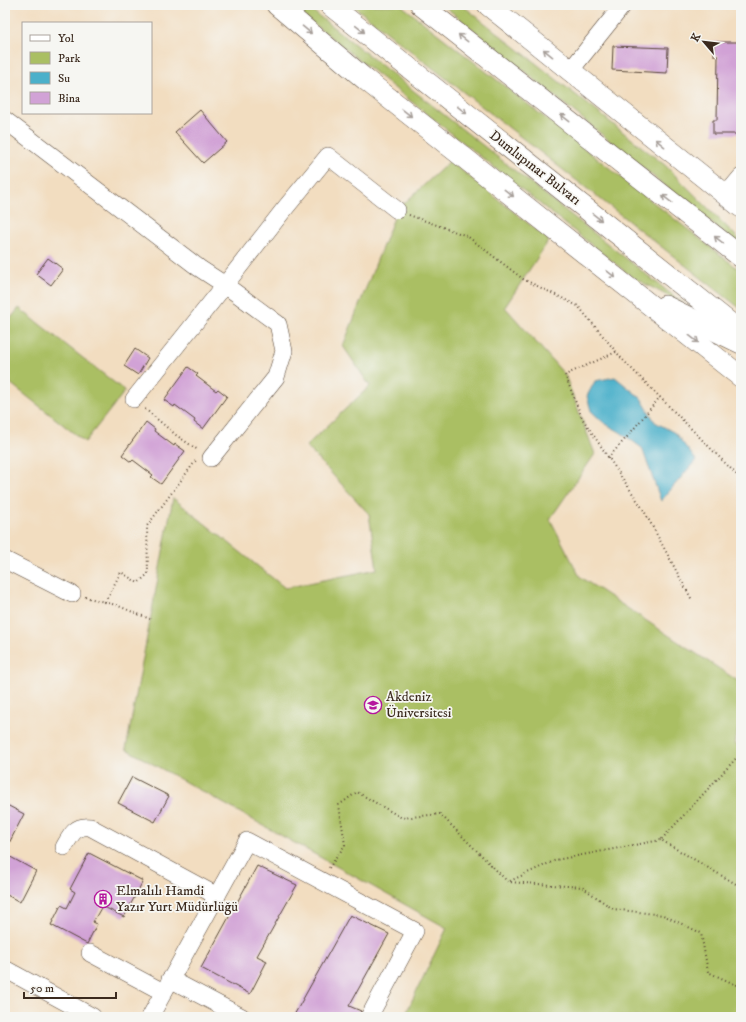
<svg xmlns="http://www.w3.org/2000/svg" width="746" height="1022" font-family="'IM FELL DW Pica',serif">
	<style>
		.green { fill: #aabf63; stroke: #727440 }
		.water { fill: #4bb0ca; stroke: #436d74 }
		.building { fill: #d1a2d6 }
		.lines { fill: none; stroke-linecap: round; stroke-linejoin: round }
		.minor-casing { stroke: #564536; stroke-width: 18 }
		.major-casing { stroke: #564536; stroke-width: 22 }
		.path { stroke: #564536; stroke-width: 2; stroke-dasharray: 1 3; stroke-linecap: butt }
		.minor { stroke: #fff; stroke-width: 17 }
		.major { stroke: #fff; stroke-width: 21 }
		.oneway { stroke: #a79f9a }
		.labels { text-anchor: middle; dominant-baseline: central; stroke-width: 3.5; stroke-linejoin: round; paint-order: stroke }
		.street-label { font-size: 14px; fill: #3b2a1e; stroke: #f6f6f2 }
		.poi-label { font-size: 14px; fill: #3b2a1e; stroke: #f6f6f2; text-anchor: start }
	</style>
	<rect width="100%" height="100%" fill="#f6f6f2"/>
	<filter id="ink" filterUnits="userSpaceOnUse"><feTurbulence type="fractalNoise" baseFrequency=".025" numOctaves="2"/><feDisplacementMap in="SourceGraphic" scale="8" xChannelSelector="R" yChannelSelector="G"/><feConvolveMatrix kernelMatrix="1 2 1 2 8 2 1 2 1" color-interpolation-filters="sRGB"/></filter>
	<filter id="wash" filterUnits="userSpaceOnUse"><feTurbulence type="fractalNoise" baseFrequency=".012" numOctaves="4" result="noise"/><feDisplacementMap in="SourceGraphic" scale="16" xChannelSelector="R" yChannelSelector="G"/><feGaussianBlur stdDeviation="0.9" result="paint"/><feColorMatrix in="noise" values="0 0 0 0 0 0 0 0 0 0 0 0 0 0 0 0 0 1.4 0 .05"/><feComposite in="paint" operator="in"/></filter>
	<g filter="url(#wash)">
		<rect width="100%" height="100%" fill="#f2ddc0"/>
		<!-- green -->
		<g class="green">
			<path d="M290 5H305L685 305 632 277Z"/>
			<path d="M352 5H401L741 271V309Z"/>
			<path d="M443 5H462L666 166 741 241V247L627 155Z"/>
			<path d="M450 161 549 240 505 307 565 375 595 454 550 519 580 577 741 683V713L735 744 741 747V1017H404L447 928 126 749 173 498 285 588 377 569 369 514 306 446 370 386 343 346 397 210Z"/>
			<path d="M19 308 125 391 85 442 5 379V325Z"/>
		</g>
		<!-- water -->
		<path class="water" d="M615 377 641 398 655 422 675 433 696 460 661 501 642 448 620 432 604 423 591 411 587 396 595 381Z"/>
		<g id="blocks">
			<!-- building -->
			<g class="building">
				<path d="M714 42H741V134H713V120H717L718 56H714Z"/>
				<path d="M613 46 668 48 667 73 612 70Z"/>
				<path d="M200 110 227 142 203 163 175 132Z"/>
				<path d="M48 258 63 269 51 285 36 274Z"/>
				<path d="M135 349 148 358 138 375 124 366Z"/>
				<path d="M188 367 198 374 196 376 216 391 218 389 227 396 203 429 194 422 195 420 175 405 174 407 164 400Z"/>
				<path d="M146 422 155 429 154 431 174 446 175 444 185 451 161 484 151 477 153 475 133 460 131 462 122 455Z"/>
				<path d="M132 777 169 796 155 822 118 803Z"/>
				<path d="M5 804 24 814 5 851Z"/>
				<path d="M89 853 143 881 124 917 102 906 93 922 97 924 87 944 51 925 61 905 67 908 75 892 70 889Z"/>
				<path d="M5 854 36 871 20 902 5 894Z"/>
				<path d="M257 866 297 885 257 956 267 961 250 994 201 968Z"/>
				<path d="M350 915 389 934 349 1006 361 1011 359 1017H293Z"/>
			</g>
		</g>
	</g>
	<g filter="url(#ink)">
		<use href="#blocks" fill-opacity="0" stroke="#564536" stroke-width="1"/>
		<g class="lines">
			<defs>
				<g id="minor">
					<path d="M570 71 623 5"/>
					<path d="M5 120 199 268 225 285 278 324 284 351 276 377 211 458"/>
					<path d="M726 195 741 177"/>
					<path d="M134 399 225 285 282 212 328 156 397 210"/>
					<path d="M5 560 72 594"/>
					<path d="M64 847C71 835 75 825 90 827L217 896"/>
					<path d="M90 953 163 992"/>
					<path d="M5 969 93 1017"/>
					<path d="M170 979 242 1017"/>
					<path d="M150 1017 247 841 415 931 369 1017"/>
				</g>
				<g id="major">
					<path d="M277 5 366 80 741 377"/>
					<path d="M330 5 741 332"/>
					<path d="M421 5 741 257"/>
					<path d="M488 5 741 207"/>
					<path d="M665 306 741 343"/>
				</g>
			</defs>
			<!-- minor casing -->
			<use href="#minor" class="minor-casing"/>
			<!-- major casing -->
			<use href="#major" class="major-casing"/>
			<!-- path -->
			<g class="path">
				<path d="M409 215 467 236 523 279 578 306 623 360 741 479"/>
				<path d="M616 352 565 375 582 418 643 509 692 600"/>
				<path d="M145 409 176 435 198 450"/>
				<path d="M608 458 627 437 660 397"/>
				<path d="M85 597 116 605 150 619"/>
				<path d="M105 602 121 572 138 583 148 574 147 526 197 459"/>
				<path d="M741 753 661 840 741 887"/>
				<path d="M329 868 345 845 339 805 357 792 402 818 440 814 508 882 582 887 613 909 663 915 701 933 708 972 741 987"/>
				<path d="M510 881 556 860 661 840"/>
			</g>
			<!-- minor -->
			<use href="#minor" class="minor"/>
			<!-- major -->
			<use href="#major" class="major"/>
		</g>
		<!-- one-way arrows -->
		<defs><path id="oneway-shaft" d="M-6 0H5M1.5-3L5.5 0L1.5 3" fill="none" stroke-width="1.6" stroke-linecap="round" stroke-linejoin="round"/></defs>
		<g class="oneway">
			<use href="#oneway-shaft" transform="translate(360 29) rotate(38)"/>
			<use href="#oneway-shaft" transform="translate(307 30) rotate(40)"/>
			<use href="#oneway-shaft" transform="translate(463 38) rotate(-142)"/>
			<use href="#oneway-shaft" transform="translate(548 53) rotate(-141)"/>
			<use href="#oneway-shaft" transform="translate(462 110) rotate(38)"/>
			<use href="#oneway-shaft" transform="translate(407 113) rotate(38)"/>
			<use href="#oneway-shaft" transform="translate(565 118) rotate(-142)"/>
			<use href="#oneway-shaft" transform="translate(660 143) rotate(-141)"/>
			<use href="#oneway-shaft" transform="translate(509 193) rotate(38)"/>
			<use href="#oneway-shaft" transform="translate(667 199) rotate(-142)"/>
			<use href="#oneway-shaft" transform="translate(597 217) rotate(38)"/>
			<use href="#oneway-shaft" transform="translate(719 240) rotate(-142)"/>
			<use href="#oneway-shaft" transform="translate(611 274) rotate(38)"/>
			<use href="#oneway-shaft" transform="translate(694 339) rotate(38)"/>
		</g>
	</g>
	<!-- icons -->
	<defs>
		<symbol id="university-ring" viewBox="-11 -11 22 22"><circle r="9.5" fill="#f6f6f2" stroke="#b5179e" stroke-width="1.5"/><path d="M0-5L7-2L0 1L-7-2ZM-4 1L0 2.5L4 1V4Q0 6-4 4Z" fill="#b5179e"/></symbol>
		<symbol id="building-ring" viewBox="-11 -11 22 22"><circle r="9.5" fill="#f6f6f2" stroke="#b5179e" stroke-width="1.5"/><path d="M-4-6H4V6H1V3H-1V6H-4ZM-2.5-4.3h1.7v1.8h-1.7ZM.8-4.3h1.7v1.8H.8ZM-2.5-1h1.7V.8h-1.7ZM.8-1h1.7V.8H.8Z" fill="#b5179e"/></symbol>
	</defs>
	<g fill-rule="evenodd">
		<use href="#university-ring" x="363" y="695" width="20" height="20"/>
		<use href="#building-ring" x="93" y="889" width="20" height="20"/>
	</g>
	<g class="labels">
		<!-- street labels -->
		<g class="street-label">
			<text transform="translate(535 168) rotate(38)">Dumlupınar Bulvarı</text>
		</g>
		<!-- poi labels -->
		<g class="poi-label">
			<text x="386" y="697">Akdeniz<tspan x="386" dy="16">Üniversitesi</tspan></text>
			<text x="116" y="891">Elmalılı Hamdi<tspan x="116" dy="16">Yazır Yurt Müdürlüğü</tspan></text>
		</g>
	</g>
	<!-- margin -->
	<rect width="746" height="1022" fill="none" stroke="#f6f6f2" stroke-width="20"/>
	<!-- legend -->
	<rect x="22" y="22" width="130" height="92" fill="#f6f6f2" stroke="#aba49d"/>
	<rect x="30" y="35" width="20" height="6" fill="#ffffff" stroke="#aba49d"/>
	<text x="58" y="42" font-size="12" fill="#3b2a1e">Yol</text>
	<rect x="30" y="52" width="20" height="12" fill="#aabf63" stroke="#aba49d"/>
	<text x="58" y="62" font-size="12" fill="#3b2a1e">Park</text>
	<rect x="30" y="72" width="20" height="12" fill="#4bb0ca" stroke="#aba49d"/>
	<text x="58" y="82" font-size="12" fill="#3b2a1e">Su</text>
	<rect x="30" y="92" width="20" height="12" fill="#d1a2d6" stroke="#aba49d"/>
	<text x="58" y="102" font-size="12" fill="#3b2a1e">Bina</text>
	<!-- north arrow -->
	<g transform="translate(704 42) rotate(298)" stroke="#f6f6f2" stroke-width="3" paint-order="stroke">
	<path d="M0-3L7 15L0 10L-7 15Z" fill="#3b2a1e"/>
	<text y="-6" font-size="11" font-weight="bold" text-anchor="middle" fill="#3b2a1e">K</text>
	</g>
	<!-- scale -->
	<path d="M24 992v6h92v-6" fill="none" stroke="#3b2a1e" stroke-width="2"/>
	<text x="30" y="992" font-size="12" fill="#3b2a1e" stroke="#f6f6f2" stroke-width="3" paint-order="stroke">50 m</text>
</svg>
